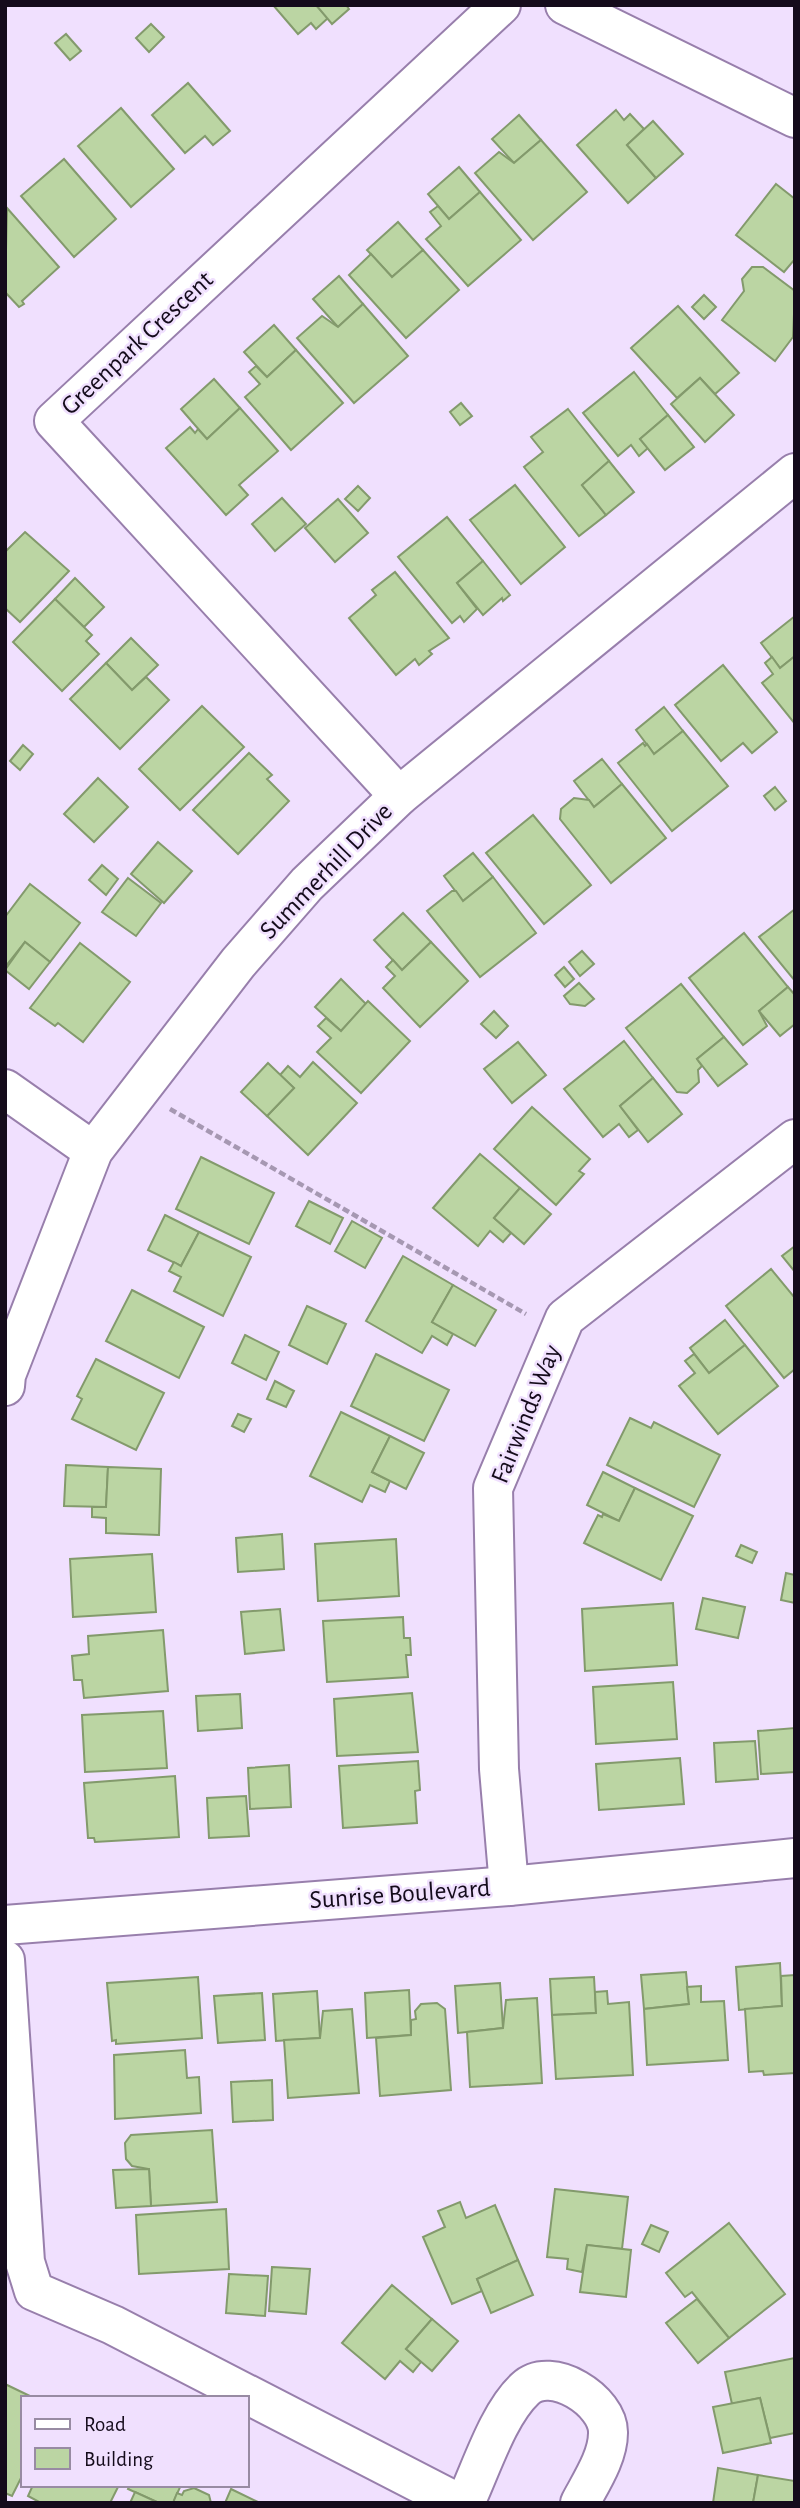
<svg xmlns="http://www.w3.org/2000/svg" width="800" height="2508" font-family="'Alegreya Sans',sans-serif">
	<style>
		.building { fill: #bbd5a3; stroke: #839a6c; stroke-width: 2 }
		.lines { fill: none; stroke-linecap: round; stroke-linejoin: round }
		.minor-casing { stroke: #987fac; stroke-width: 42 }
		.path { stroke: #a698b2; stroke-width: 4.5; stroke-dasharray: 7 3.5; stroke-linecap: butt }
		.minor { stroke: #fff; stroke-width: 38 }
		.labels { text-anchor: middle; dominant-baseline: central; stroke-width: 5; stroke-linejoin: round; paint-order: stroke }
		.street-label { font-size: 26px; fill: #140b1b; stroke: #f0e0fe }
	</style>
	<rect width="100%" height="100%" fill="#f0e0fe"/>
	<!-- building -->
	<g class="building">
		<path d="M273 5H316L328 18 316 29 311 23 298 34Z"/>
		<path d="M316 5H346L349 9 332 24Z"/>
		<path d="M151 24 164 37 149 52 136 38Z"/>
		<path d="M66 34 81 51 70 60 55 43Z"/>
		<path d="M188 83 230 131 213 145 205 136 185 153 152 115Z"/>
		<path d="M121 108 174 169 131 207 78 146Z"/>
		<path d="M616 110 624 120 630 114 644 129 627 145 656 178 628 203 577 145Z"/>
		<path d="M519 115 541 140 514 163 492 139Z"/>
		<path d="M653 121 683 154 656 178 627 145Z"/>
		<path d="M541 140 587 192 533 240 475 173 499 152 514 163Z"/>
		<path d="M64 159 116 219 74 257 21 196Z"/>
		<path d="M459 167 480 192 449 219 428 194Z"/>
		<path d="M776 184 795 199V259L784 272 736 235Z"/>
		<path d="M480 192 521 240 468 286 426 239 441 226 430 212 438 206 449 219Z"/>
		<path d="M7 208 59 267 22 301 24 304 19 307 5 292Z"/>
		<path d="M398 222 423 250 392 277 367 250Z"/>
		<path d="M423 250 459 290 406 338 349 275 371 254 392 277Z"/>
		<path d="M752 267H763L795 291 793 337 775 361 722 320 744 291 742 279Z"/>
		<path d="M339 276 363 304 338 327 313 299Z"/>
		<path d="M704 295 716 307 704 319 692 307Z"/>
		<path d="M363 304 408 356 354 403 297 338 322 316 338 327Z"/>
		<path d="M678 306 739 373 715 394 700 378 677 398 631 348Z"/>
		<path d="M274 325 296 350 267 377 244 352Z"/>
		<path d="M296 350 343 403 291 450 245 397 260 384 249 372 256 366 267 377Z"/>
		<path d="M634 372 668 415 640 439 648 448 639 456 631 445 618 456 583 413Z"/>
		<path d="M700 378 734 415 705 442 671 404Z"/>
		<path d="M214 379 240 408 207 439 181 409Z"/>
		<path d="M461 403 472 416 460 425 450 412Z"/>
		<path d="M240 408 278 451 239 485 248 495 226 515 166 448 190 427 195 433 198 429 207 439Z"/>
		<path d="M568 409 609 461 582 485 606 515 579 536 524 467 543 452 531 437Z"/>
		<path d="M668 415 694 447 665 470 640 439Z"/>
		<path d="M609 461 634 492 606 515 582 485Z"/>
		<path d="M515 485 565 547 521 584 470 520Z"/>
		<path d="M358 486 370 498 358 511 345 499Z"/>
		<path d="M282 498 306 524 275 551 252 524Z"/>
		<path d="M338 499 368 533 335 562 305 528Z"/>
		<path d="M447 517 483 561 457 583 477 609 464 622 460 616 452 623 398 557Z"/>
		<path d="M25 532 69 571 20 622 5 608V552Z"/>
		<path d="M483 561 510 595 503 601 502 598 483 615 457 583Z"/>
		<path d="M395 572 449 638 429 651 432 654 419 665 415 659 396 675 349 618 376 595 372 590Z"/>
		<path d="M75 578 104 607 84 627 55 599Z"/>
		<path d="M55 599 92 635 86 641 99 654 62 691 13 642Z"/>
		<path d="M795 616V656L780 668 761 643Z"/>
		<path d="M131 638 158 665 132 690 106 663Z"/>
		<path d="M795 656V724L762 683 773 674 765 663 772 657 780 668Z"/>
		<path d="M106 663 132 690 146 677 169 700 120 749 70 699Z"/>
		<path d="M723 665 777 732 752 753 743 743 721 761 675 705Z"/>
		<path d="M202 706 244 747 180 810 139 769Z"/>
		<path d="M664 707 683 731 654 754 636 730Z"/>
		<path d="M683 731 728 786 672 831 618 763 643 743 645 746 647 744 654 754Z"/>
		<path d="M23 745 33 754 20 770 10 761Z"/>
		<path d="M249 753 272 775 267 779 289 801 238 854 193 810Z"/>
		<path d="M602 759 622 784 594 807 574 781Z"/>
		<path d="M98 778 128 807 94 842 64 814Z"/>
		<path d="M622 784 666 838 611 883 560 819 561 809 574 798 589 800 594 807Z"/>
		<path d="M775 787 786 801 775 810 764 796Z"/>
		<path d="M533 815 591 885 544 924 486 853Z"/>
		<path d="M158 842 192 871 164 903 131 874Z"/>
		<path d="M473 853 493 877 463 901 444 876Z"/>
		<path d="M102 865 118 879 106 895 89 880Z"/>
		<path d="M493 877 536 933 480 977 427 911 452 891H456L463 901Z"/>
		<path d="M128 878 161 903 136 936 102 912Z"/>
		<path d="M30 884 80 923 50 962 25 942 5 967V917Z"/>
		<path d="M795 909V981L759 937Z"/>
		<path d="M403 913 431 942 402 970 374 940Z"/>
		<path d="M744 933 788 987 759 1011 767 1026 743 1045 689 978Z"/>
		<path d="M25 942 50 962 29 989 5 970Z"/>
		<path d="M431 942 468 981 420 1027 383 988 395 976 386 967 393 960 402 970Z"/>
		<path d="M80 943 130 982 83 1042 58 1023 55 1026 30 1008Z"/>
		<path d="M582 951 594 964 580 976 569 962Z"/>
		<path d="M564 967 574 979 565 987 555 975Z"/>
		<path d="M341 979 366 1004 341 1031 315 1007Z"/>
		<path d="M579 983 594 999 585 1006 570 1004 564 996Z"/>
		<path d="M681 984 724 1037 697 1059 702 1066 698 1070 699 1082 687 1093 677 1092 626 1028Z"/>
		<path d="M788 987 795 995V1024L780 1036 759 1011Z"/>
		<path d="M368 1001 410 1041 361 1093 317 1052 331 1038 318 1026 326 1018 341 1031Z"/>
		<path d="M494 1011 508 1026 496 1038 481 1024Z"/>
		<path d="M724 1037 747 1064 718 1086 697 1059Z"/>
		<path d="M624 1041 653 1078 620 1106 638 1130 629 1137 619 1124 603 1137 564 1089Z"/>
		<path d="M518 1042 546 1075 512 1103 484 1069Z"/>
		<path d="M313 1062 357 1103 308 1155 267 1116 294 1088 280 1075 288 1066 300 1077Z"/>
		<path d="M268 1063 294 1088 267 1116 241 1092Z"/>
		<path d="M653 1078 682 1114 648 1142 620 1106Z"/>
		<path d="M532 1107 590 1159 579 1171 584 1174 556 1205 494 1149Z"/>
		<path d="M480 1154 520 1188 494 1218 511 1233 503 1242 490 1231 478 1246 433 1208Z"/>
		<path d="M201 1157 274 1193 249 1244 176 1209Z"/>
		<path d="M520 1188 551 1214 524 1244 494 1218Z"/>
		<path d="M309 1201 343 1218 330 1244 296 1226Z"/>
		<path d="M165 1215 199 1232 181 1266 148 1250Z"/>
		<path d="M352 1221 382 1238 365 1268 335 1251Z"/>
		<path d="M199 1232 251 1257 223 1316 174 1291 181 1277 169 1271 174 1262 181 1266Z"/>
		<path d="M795 1246V1272L782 1256Z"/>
		<path d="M403 1256 453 1285 432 1322 453 1334 447 1345 432 1336 422 1353 366 1321Z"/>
		<path d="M771 1269 795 1298V1369L784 1378 726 1306Z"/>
		<path d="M453 1285 496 1310 475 1346 432 1322Z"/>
		<path d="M132 1290 204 1327 179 1378 106 1341Z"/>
		<path d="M307 1306 346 1324 327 1364 289 1345Z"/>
		<path d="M725 1320 745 1345 709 1373 690 1348Z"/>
		<path d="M245 1335 279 1352 266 1380 232 1363Z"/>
		<path d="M745 1345 778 1386 718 1434 679 1386 695 1373 685 1361 694 1354 709 1373Z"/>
		<path d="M376 1354 449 1390 424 1441 351 1406Z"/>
		<path d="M96 1359 164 1393 136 1450 72 1419 82 1399 77 1396Z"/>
		<path d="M275 1381 294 1391 286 1407 267 1399Z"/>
		<path d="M341 1412 390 1436 372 1472 390 1481 385 1492 370 1485 362 1502 310 1476Z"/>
		<path d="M238 1414 251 1419 244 1432 232 1426Z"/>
		<path d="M630 1418 651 1428 654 1422 720 1455 694 1507 607 1465Z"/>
		<path d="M390 1436 424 1453 406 1489 372 1472Z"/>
		<path d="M66 1465 108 1467 106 1507 64 1506Z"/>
		<path d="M108 1467 161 1469 159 1535 106 1533V1518L92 1517V1507H106Z"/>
		<path d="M603 1472 635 1488 619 1521 587 1505Z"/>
		<path d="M635 1488 693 1516 661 1580 584 1543 598 1515 602 1517 603 1514 619 1521Z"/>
		<path d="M282 1534 284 1569 238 1572 236 1538Z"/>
		<path d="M396 1539 399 1596 318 1601 315 1544Z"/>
		<path d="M741 1545 757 1552 752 1563 736 1556Z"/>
		<path d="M152 1554 156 1612 73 1617 70 1559Z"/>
		<path d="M786 1573 795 1575V1603L781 1600Z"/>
		<path d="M703 1598 745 1607 738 1638 696 1629Z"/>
		<path d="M673 1603 677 1665 585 1671 582 1609Z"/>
		<path d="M280 1609 284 1650 245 1654 241 1612Z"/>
		<path d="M403 1617 404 1638H410L411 1655H406L408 1677 327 1682 323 1621Z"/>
		<path d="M163 1630 168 1691 84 1698 82 1680H74L72 1656 89 1654 88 1636Z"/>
		<path d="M673 1682 677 1739 596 1744 593 1687Z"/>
		<path d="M412 1693 418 1752 337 1756 334 1699Z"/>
		<path d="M240 1694 242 1728 198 1731 196 1696Z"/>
		<path d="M163 1711 167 1768 85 1772 82 1715Z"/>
		<path d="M795 1728V1772L761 1774 758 1731Z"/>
		<path d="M755 1741 758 1779 716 1782 714 1743Z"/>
		<path d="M680 1758 684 1804 599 1810 596 1764Z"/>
		<path d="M418 1761 420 1790 415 1791 417 1823 343 1828 339 1766Z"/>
		<path d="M289 1765 291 1807 250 1809 248 1768Z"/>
		<path d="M175 1776 179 1837 95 1842 94 1838H88L84 1783Z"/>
		<path d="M246 1796 249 1836 209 1838 207 1798Z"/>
		<path d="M780 1963 782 2006 739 2010 736 1967Z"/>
		<path d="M686 1972 689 2004 644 2009 641 1975Z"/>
		<path d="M795 1975V2073L764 2075 763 2071 749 2072 745 2009 782 2006 781 1976Z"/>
		<path d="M198 1977 202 2038 116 2044V2040L112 2041 107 1983Z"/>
		<path d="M594 1977 596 2013 552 2015 550 1979Z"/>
		<path d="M500 1983 503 2028 458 2033 455 1986Z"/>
		<path d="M701 1986V2002L724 2001 728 2060 647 2065 644 2009 689 2004 687 1987Z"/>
		<path d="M409 1990 411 2035 367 2038 365 1993Z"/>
		<path d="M317 1991 320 2038 276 2041 273 1994Z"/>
		<path d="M607 1991 608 2004 629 2002 633 2075 556 2079 552 2015 596 2013 595 1992Z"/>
		<path d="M262 1993 265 2040 218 2043 214 1996Z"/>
		<path d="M537 1998 542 2083 470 2087 467 2032 503 2028 506 2000Z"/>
		<path d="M437 2003 445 2009 451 2090 380 2096 376 2038 411 2035V2020L416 2019 415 2011 421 2004Z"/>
		<path d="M352 2009 359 2093 288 2098 284 2040 320 2038 323 2011Z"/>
		<path d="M185 2050 187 2078 199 2077 201 2113 115 2119 114 2055Z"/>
		<path d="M272 2080 273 2120 233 2122 231 2082Z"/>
		<path d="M212 2130 217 2202 151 2206 149 2169 132 2166 126 2159 125 2143 131 2135Z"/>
		<path d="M149 2169 151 2206 116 2208 113 2170Z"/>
		<path d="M555 2189 628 2197 622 2249 587 2245 582 2272 567 2269 568 2259 547 2257Z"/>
		<path d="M460 2202 466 2218 495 2205 518 2260 477 2279 482 2291 452 2304 423 2237 445 2227 438 2211Z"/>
		<path d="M226 2209 229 2269 139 2274 136 2215Z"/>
		<path d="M729 2223 785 2294 729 2338 692 2292 685 2297 666 2273Z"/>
		<path d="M651 2225 668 2232 659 2252 642 2244Z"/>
		<path d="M587 2245 631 2250 626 2297 580 2292Z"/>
		<path d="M518 2260 533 2295 491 2313 477 2279Z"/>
		<path d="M272 2267 310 2269 306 2314 269 2311Z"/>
		<path d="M229 2274 268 2276 265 2316 226 2313Z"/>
		<path d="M392 2285 432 2319 406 2349 421 2362 413 2372 400 2361 385 2379 342 2343Z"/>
		<path d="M697 2299 729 2338 698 2363 666 2323Z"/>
		<path d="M432 2319 458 2341 432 2371 406 2349Z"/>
		<path d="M795 2358V2433L770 2438 760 2398 732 2404 725 2372Z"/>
		<path d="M5 2384 34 2398H23V2474L12 2496 5 2493Z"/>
		<path d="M760 2398 771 2443 723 2453 713 2407Z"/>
		<path d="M718 2468 758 2475 753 2503H713Z"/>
		<path d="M758 2475 795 2481 794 2503H753Z"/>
		<path d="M33 2485H119L110 2503H41L28 2496Z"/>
		<path d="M130 2485H181L173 2503H159L128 2489Z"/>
		<path d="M194 2488 209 2495 211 2503H173L177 2493 182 2495 184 2491Z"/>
		<path d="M231 2489 260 2503H225Z"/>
		<path d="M135 2492 159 2503H130Z"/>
	</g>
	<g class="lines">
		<defs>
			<g id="minor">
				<path d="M565 5 795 118"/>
				<path d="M399 796 54 421 501 5"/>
				<path d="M5 1089 93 1151"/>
				<path d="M5 1386 6 1375 93 1151 238 963 307 884 399 796 795 473"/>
				<path d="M509 1886 499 1769 493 1488 565 1318 795 1139"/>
				<path d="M5 1925 509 1886 795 1858"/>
				<path d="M5 1960 25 2262 34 2291 113 2325 458 2503"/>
				<path d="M465 2503C481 2469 498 2414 525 2389 551 2364 609 2401 608 2433 608 2457 591 2482 580 2503"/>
			</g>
		</defs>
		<!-- minor casing -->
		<use href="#minor" class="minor-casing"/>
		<!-- path -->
		<path class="path" d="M170 1109 526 1314"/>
		<!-- minor -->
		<use href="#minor" class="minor"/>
	</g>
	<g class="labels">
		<!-- street labels -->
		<g class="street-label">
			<text transform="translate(137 343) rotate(-43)">Greenpark Crescent</text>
			<text transform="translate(326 871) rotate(-46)">Summerhill Drive</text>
			<text transform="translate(526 1414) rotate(-68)">Fairwinds Way</text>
			<text transform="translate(400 1894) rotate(-4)">Sunrise Boulevard</text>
		</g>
	</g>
	<!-- border -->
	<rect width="800" height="2508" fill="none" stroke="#140b1b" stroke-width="14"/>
	<!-- legend -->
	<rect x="21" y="2396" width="228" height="91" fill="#f0e0fe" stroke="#988ba3" stroke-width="2"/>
	<rect x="35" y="2419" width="35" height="10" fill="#ffffff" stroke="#988ba3" stroke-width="2"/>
	<text x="84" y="2431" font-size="21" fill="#140b1b">Road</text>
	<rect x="35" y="2448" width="35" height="21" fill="#bbd5a3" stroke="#988ba3" stroke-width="2"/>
	<text x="84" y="2466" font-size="21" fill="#140b1b">Building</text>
</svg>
